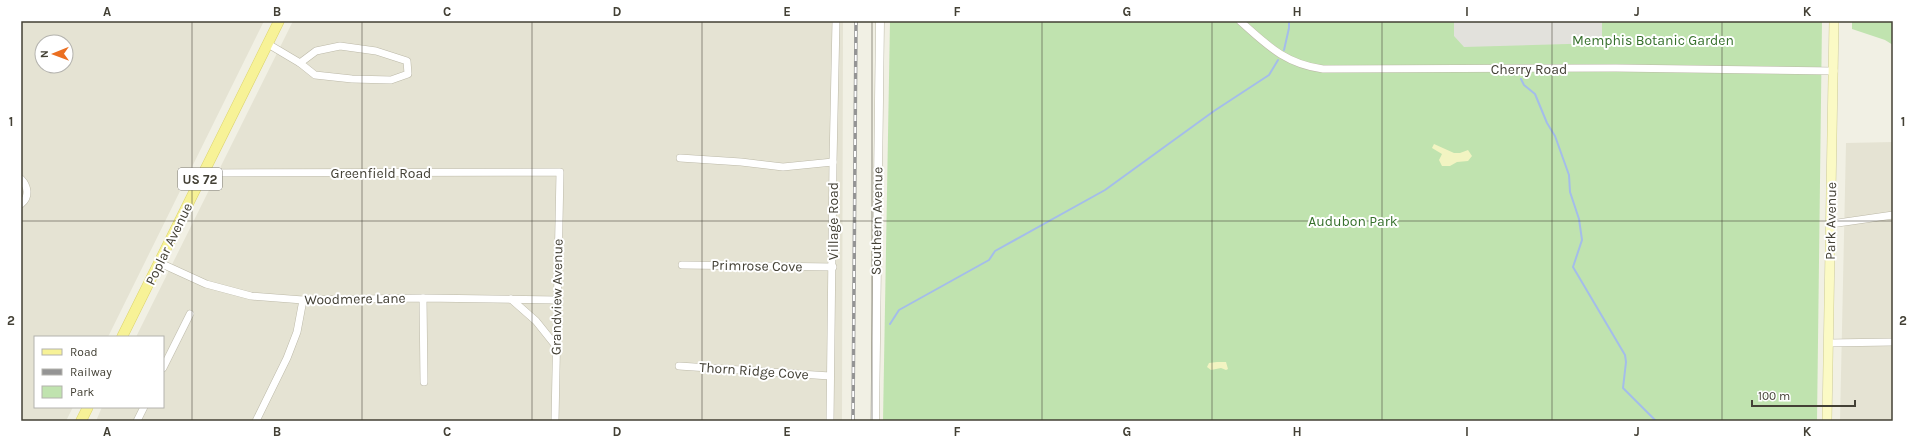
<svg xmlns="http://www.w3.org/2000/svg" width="1914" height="442" font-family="Karla,sans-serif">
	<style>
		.residential { fill: #e5e3d3; fill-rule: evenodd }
		.green { fill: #c0e3af }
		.sand { fill: #f2f4c2 }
		.parking { fill: #e2e1dc }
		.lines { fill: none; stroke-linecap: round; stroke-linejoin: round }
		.stream { stroke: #a4bdea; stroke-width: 2 }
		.minor-casing { stroke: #bcb9a8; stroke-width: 8 }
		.tertiary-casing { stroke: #bcb9a8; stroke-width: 9 }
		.secondary-casing { stroke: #cecc97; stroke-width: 10 }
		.primary-casing { stroke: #dbd369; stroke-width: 11 }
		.minor { stroke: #fff; stroke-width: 7 }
		.tertiary { stroke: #fff; stroke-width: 8 }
		.secondary { stroke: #fbfac5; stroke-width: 9 }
		.primary { stroke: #f7f297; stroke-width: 10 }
		.rail-casing { stroke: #949494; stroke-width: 3.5 }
		.rail { stroke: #fff; stroke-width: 2; stroke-dasharray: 6; stroke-linecap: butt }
		.grid { fill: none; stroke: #434035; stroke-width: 1; stroke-opacity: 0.55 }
		.labels { text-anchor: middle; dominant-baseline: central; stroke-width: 4; stroke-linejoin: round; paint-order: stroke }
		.shield { fill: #fff; stroke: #7b7972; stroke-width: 1 }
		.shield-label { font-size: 13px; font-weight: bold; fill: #434035 }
		.park-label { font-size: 14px; fill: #36702c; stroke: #fff }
		.street-label { font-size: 14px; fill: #434035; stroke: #fff }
		.neatline { fill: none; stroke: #434035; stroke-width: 1.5 }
		.grid-label { font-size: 13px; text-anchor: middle; font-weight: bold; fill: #434035 }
	</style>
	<rect width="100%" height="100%" fill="#f1f0e4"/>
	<!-- residential -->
	<g class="residential">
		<path d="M21 21H264L108 337H35V407H73L66 421H21ZM42 42H66V66H42Z"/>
		<path d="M293 21H843L842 421H96L102 407H163V337H136Z"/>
		<path d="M1893 142V421H1840L1846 143Z"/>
	</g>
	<!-- green -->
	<g class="green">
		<path d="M890 21H1822L1817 421H883Z"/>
		<path d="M1852 21H1893V45L1885 40 1852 29Z"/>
	</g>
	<!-- sand -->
	<g class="sand">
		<path d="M1434 144 1454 153H1460L1468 150 1472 156 1468 161 1457 162 1450 166H1442L1439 160 1442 154 1432 148Z"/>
		<path d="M1217 362H1226L1228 369 1226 370 1221 368 1211 370 1207 367 1209 363Z"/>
	</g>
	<!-- parking -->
	<path class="parking" d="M1454 21H1602V43L1464 47 1454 36Z"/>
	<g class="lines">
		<!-- stream -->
		<g class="stream">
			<path d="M1284 50 1289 28V21"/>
			<path d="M1521 79 1524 85 1535 94 1547 123 1555 136 1569 175 1570 192 1579 219 1582 240 1573 267 1625 355 1626 362 1623 388 1656 421"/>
			<path d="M890 324 899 310 989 260 995 251 1105 190 1214 111 1269 75 1278 60"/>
		</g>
		<defs>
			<g id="minor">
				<path d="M1240 21C1267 45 1285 64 1323 69L1616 68 1834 71"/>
				<path d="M268 44 300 63"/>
				<path d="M340 46 376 51 407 61 408 74 391 80 352 79 315 75 300 63 316 51Z"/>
				<path d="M680 158 741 162 783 167 833 162"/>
				<path d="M203 173 560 172 555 421"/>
				<path d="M21 179C28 186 30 197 21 204"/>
				<path d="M1831 224 1893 215"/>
				<path d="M160 263 206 284 251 296 303 300 423 298 557 300"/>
				<path d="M682 265 833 267"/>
				<path d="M423 298 424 382"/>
				<path d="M511 299 536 321 556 346"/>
				<path d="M1828 343 1893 342"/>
				<path d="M679 366 830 376"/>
				<path d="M163 368 190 314"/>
				<path d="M137 421 144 407"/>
				<path d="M256 421 287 358 297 332 303 300"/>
				<path d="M830 421 833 162 836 21"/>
			</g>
			<path id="tertiary" d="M875 421 880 21"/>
			<path id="secondary" d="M1827 421 1834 21"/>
			<g id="primary">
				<path d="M122 337 279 21"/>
				<path d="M81 421 88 407"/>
			</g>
		</defs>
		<!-- minor casing -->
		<use href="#minor" class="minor-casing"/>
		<!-- tertiary casing -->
		<use href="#tertiary" class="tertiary-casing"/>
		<!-- secondary casing -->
		<use href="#secondary" class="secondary-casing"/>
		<!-- primary casing -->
		<use href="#primary" class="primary-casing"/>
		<!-- minor -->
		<use href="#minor" class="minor"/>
		<!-- tertiary -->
		<use href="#tertiary" class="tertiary"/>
		<!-- secondary -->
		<use href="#secondary" class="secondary"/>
		<!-- primary -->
		<use href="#primary" class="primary"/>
		<defs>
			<path id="rail" d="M853 421 856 21"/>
		</defs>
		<!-- rail casing -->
		<use href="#rail" class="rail-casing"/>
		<!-- rail -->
		<use href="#rail" class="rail"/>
	</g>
	<!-- grid -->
	<path class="grid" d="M192 21V421M362 21V421M532 21V421M702 21V421M872 21V421M1042 21V421M1212 21V421M1382 21V421M1552 21V421M1722 21V421M21 221H1893"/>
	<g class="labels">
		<!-- shield labels -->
		<rect class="shield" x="178" y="168" width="44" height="22" rx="3"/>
		<g class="shield-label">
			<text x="200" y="179">US 72</text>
		</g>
		<!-- park labels -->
		<g class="park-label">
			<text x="1653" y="40">Memphis Botanic Garden</text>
			<text x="1353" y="221">Audubon Park</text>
		</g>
		<!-- street labels -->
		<g class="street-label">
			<text x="1529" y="69">Cherry Road</text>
			<text x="381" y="173">Greenfield Road</text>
			<text transform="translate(833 221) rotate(-90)">Village Road</text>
			<text transform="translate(877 221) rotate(-89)">Southern Avenue</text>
			<text transform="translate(1831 221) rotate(-89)">Park Avenue</text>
			<text transform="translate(169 244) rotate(-64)">Poplar Avenue</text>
			<text transform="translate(757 266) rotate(1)">Primrose Cove</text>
			<text transform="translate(557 297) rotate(-89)">Grandview Avenue</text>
			<text transform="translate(355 299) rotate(-1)">Woodmere Lane</text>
			<text transform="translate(754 371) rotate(4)">Thorn Ridge Cove</text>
		</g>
	</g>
	<!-- border -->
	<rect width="1914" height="442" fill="none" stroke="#ffffff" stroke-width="44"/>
	<!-- legend -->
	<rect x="34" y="336" width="130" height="72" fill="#ffffff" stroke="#b4b3ae"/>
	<rect x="42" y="349" width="20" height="6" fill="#f7f297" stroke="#b4b3ae"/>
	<text x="70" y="356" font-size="12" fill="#434035">Road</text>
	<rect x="42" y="369" width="20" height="6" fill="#949494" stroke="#b4b3ae"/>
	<text x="70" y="376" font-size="12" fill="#434035">Railway</text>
	<rect x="42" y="386" width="20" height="12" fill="#c0e3af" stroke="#b4b3ae"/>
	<text x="70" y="396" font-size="12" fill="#434035">Park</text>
	<!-- north arrow -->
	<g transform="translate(54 54) rotate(269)"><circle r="19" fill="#ffffff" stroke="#b4b3ae"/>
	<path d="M0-3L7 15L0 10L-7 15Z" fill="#eb6f21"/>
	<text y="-6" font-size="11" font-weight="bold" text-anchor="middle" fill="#434035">N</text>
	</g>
	<!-- scale -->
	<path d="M1752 400v6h103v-6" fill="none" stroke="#434035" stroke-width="2"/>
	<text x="1758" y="400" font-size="12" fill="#434035" stroke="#ffffff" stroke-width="3" paint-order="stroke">100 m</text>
	<rect x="22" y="22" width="1870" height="398" class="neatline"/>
	<g class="grid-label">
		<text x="107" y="16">A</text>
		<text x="277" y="16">B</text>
		<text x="447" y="16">C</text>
		<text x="617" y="16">D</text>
		<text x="787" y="16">E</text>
		<text x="957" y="16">F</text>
		<text x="1127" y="16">G</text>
		<text x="1297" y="16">H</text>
		<text x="1467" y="16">I</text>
		<text x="1637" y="16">J</text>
		<text x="1807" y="16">K</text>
		<text x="11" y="126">1</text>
		<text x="1903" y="126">1</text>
		<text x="11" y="325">2</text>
		<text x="1903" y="325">2</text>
		<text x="107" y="436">A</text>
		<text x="277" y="436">B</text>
		<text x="447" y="436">C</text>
		<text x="617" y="436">D</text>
		<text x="787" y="436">E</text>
		<text x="957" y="436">F</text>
		<text x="1127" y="436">G</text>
		<text x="1297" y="436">H</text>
		<text x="1467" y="436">I</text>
		<text x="1637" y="436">J</text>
		<text x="1807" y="436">K</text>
	</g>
</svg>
